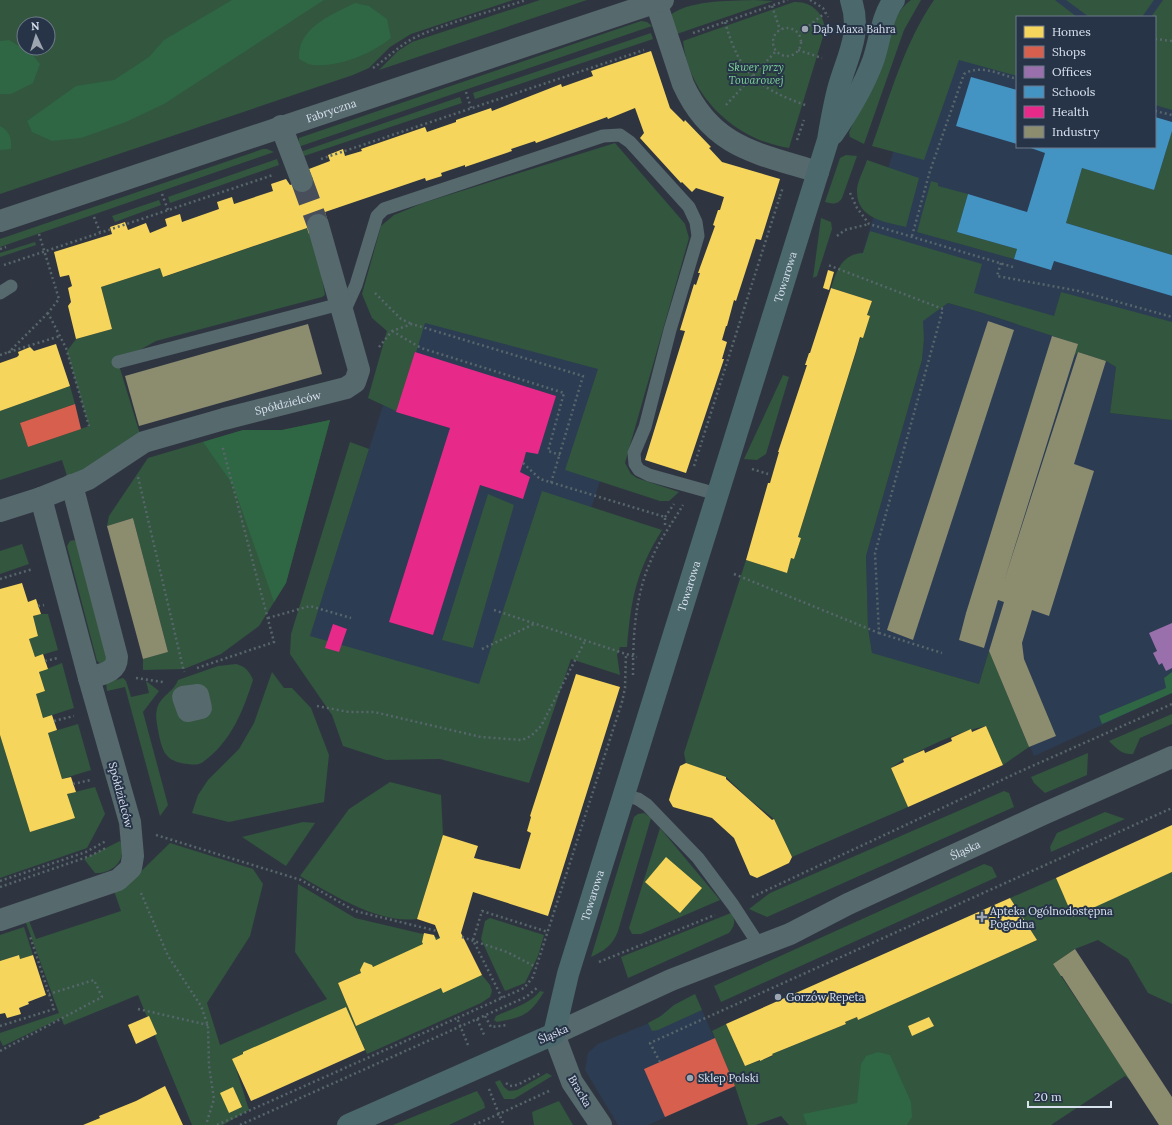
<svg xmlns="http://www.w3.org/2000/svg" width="1172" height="1125" font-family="Lora,serif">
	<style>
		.built { fill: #2c3c53; fill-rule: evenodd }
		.green { fill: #32563e; fill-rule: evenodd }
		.forest { fill: #2f6643 }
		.homes { fill: #f6d55c }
		.shops { fill: #d6604d }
		.offices { fill: #9970ab }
		.schools { fill: #4393c3 }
		.health { fill: #e7298a }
		.industry { fill: #8c8c6e }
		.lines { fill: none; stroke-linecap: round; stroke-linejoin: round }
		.street-tunnel { stroke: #484f5a; stroke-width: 22; stroke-dasharray: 22 11; stroke-linecap: butt }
		.path { stroke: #57666b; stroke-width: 2.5; stroke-dasharray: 2 3; stroke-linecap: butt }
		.lane { stroke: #56696d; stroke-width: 13 }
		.street { stroke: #56696d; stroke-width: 22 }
		.secondary { stroke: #4b686d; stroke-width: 22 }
		.poi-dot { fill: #9da5b1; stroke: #273448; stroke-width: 1.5 }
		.labels { text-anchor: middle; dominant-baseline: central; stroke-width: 4; stroke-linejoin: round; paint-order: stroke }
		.poi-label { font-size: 11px; fill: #d8e1ee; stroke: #273448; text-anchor: start }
		.park-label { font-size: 11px; font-style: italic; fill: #7ed798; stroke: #273448 }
		.street-label { font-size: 11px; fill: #d8e1ee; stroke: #273448 }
	</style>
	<rect width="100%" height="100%" fill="#2f3540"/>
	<!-- built -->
	<g class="built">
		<path d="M939 0H1172V363L859 265ZM1017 17H1155V147H1017Z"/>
		<path d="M416 302 635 373 522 721 304 653Z"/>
		<path d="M948 303 983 313 1078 344 1075 356 1078 352 1106 361 1116 367 1110 413 1172 420V693L1034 756 989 652 979 684 872 654 868 628 866 556 922 360 924 339 922 321Z"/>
		<path d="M695 994 735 1086 648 1125H618L585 1070 588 1053 598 1044 654 1021 674 1005Z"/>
	</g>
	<!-- green -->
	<g class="green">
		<path d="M0 0H513L411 34 390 47 369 68 353 75 0 194ZM24 24H48V48H24Z"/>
		<path d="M540 0H587L379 70 398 51 412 42Z"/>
		<path d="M753 0 773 1 671 36 668 17C686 0 729 1 753 0Z"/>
		<path d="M911 0H921L904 30 864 144 850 137 849 133 851 128C857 114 866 100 871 86 882 60 887 17 911 0Z"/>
		<path d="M934 0H1055L1077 17H1017V76L959 60 924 160 872 146C890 96 904 44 934 0Z"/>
		<path d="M1066 0H1154L1142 17H1089Z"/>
		<path d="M1163 0H1172V110L1155 105V17H1151Z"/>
		<path d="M794 2C811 1 824 13 825 30L789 148C735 140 689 97 683 41Z"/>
		<path d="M641 21 647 22 652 26 298 147 299 138Z"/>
		<path d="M651 33 653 39 475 99 473 93Z"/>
		<path d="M460 97 462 103 301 157 300 152Z"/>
		<path d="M1172 131V255L1066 223 1082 168 1154 190Z"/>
		<path d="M615 143 680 218 685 224 689 238 625 463 631 474 637 478 679 492 669 501H660L565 470 598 369 425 323 398 412 368 398 387 331 372 318 362 294 381 226 394 215 423 203Z"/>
		<path d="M263 149H267L274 152 0 247V239Z"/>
		<path d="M846 155 857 156 842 198C838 205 832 204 825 202L840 158Z"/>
		<path d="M277 159 279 165 170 203 168 197Z"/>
		<path d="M867 160 919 178 906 227C886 222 858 219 857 193 856 183 864 170 867 160Z"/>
		<path d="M931 181 938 183V186L968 194 957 232 1017 249 1014 259 917 232Z"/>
		<path d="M159 200 161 205 115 222 112 216Z"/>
		<path d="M821 218 831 222 832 229 817 276 813 278Z"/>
		<path d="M307 228 317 251 325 295 322 297 156 341 118 362 140 434 68 479 62 460 0 480V411L70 386 75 404 20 423 28 447 89 426 67 351 76 339 112 329 101 287 160 268 164 277Z"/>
		<path d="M870 231 982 264 974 293 1054 316 1061 292 1172 322V420L1110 413 1116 367 1106 361 1078 352 1074 357 1077 344 983 313 948 303 923 321 924 339 922 360 866 556 868 628 872 653 979 684 989 651 1029 747 1003 765 986 726C957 732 915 751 891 768L908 807 792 857 774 819 749 799 726 777 686 763 684 753 746 560 787 573 791 558 794 559 801 538 798 537 872 301 831 288C837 270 842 254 863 253Z"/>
		<path d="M35 242 36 245 0 257V253Z"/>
		<path d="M783 375 789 377 766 454 757 460 744 459Z"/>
		<path d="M330 420 286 583 259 626 221 654 184 669 143 670V659L168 652 133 518 107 526 109 516 148 458 243 430H282Z"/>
		<path d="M350 442 369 449 310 636 479 684 542 491 662 530C636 572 631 599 627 647H620L617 655 620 675 571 659 529 783 440 759 386 760 343 746 332 715 290 654 291 634Z"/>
		<path d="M488 494 514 505 473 648 442 640Z"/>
		<path d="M74 540 77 542 107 661 101 664 97 661 67 546 70 541Z"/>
		<path d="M22 544 29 564 0 574V551Z"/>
		<path d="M41 614H48L58 650 35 657 29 639 38 635 33 616Z"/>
		<path d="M62 663 74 708 43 718 36 694 45 691 39 672Z"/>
		<path d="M236 664C245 666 250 672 253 680 243 711 231 742 203 762 199 765 193 765 188 764 165 762 162 751 158 730 157 723 155 716 157 709 160 696 174 692 178 680L218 666Z"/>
		<path d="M272 672 284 688H292L311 708 329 755 324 802 229 822 192 813 198 795 208 780 239 749 254 723Z"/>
		<path d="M123 678 126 681 131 697 149 693 146 681 159 691 143 712 168 805 160 816 125 687 107 691 106 683Z"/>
		<path d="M1172 714V724L1140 738 1133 754C1122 755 1116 748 1109 741Z"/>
		<path d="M78 724 91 770 62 779 48 733Z"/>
		<path d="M0 735 30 832 74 818 67 794 95 787 105 814 87 848 0 878Z"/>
		<path d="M1088 753 1087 775 1045 793 1034 783 1031 777Z"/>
		<path d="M390 782 441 795 443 835 417 919C379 924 333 895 300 876L349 809Z"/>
		<path d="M1004 791 1009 793 1014 807 767 917 749 909 770 893Z"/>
		<path d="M1105 812 1125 819 1051 852 1050 847 1057 833Z"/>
		<path d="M644 813 651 818 618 931C612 946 605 950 591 957L634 817 638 814Z"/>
		<path d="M303 822 315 823 286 866 242 837Z"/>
		<path d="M660 828 720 900 641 934H632L629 928Z"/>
		<path d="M120 841C128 859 113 874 95 873L84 859Z"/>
		<path d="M170 843 253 869 263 884 250 936 207 1003 220 1045 327 999 295 952 298 884 355 918 440 938 338 983 356 1026 441 988 482 975 490 985 492 991 490 997 481 1003 367 1054 346 1007 233 1059 249 1110 223 1125H192L138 995 64 1025 61 1018 3 1046 0 1040V1033L59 1013 26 923 28 918 36 939 121 911 114 891 126 886Z"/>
		<path d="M984 864 992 867 997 877 721 1002 714 986Z"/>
		<path d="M1172 872V1004L1148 993 1128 959 1098 940 1075 949 1053 964 1131 1081 1125 1076 1051 1125H789L781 1116 756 1125H748L735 1086 712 1031 726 1024 745 1066 773 1056 772 1054 846 1024 845 1022 857 1017 858 1020 1037 940 1010 898 1056 878 1073 916ZM929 1017 933 1026 913 1035 908 1026Z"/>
		<path d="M731 913C736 921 735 925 729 933L628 978 621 957Z"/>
		<path d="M490 918 544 935 538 956 525 983 505 991 481 939 485 921Z"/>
		<path d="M24 927 33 955 20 959 18 955 0 961V935Z"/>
		<path d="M540 991 544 992C529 1016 523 1017 497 1022L494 1020 496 1016C511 1009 530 1004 540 991Z"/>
		<path d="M695 994 702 1010 658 1030 652 1031 648 1023 661 1016 674 1005Z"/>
		<path d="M547 1073 552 1076 514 1099H504L495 1082 500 1080 504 1087 509 1091 517 1090Z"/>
		<path d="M477 1091 484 1103 485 1108 449 1125H393Z"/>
		<path d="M559 1101 573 1125H534L532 1112Z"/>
	</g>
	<!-- forest -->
	<g class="forest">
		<path d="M232 0H324L164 104 126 122 81 138 52 141 32 132 27 121 76 86 114 80 149 57 164 40Z"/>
		<path d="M355 3 369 6 387 19 391 38C371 54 340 67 313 65 309 65 303 61 299 59 297 28 331 15 355 3Z"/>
		<path d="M9 40 32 54 40 64 33 83 11 94H0V41Z"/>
		<path d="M0 126C10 131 12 139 11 149L0 150Z"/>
		<path d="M330 420 286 583 274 602 233 485 203 442 243 430H282Z"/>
		<path d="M1172 672V693L1102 724 1099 716 1166 688 1164 678Z"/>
		<path d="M878 1052 890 1055 911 1102 912 1117 907 1125H807L803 1114 857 1103 861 1064 866 1056Z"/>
	</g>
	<!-- homes -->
	<g class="homes">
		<path d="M651 51 670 108 684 122 685 120 711 147 709 148 722 162 780 179 761 240 756 239 736 301 734 300 727 326H726L722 340 727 342 722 359H724L686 473 645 460 685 331 680 330 694 284 696 285 700 273H698L715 226 713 225 718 210H720L724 197 696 188 692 192 682 182 681 183 640 138 644 133 635 108 608 119 607 117 536 143 535 141 511 149 512 151 465 167V165L441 173 442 176 426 181 425 178 325 212 328 222 309 234 307 228 163 277 160 268 101 287 112 329 76 339 68 306 71 302 68 288 72 286 69 275 60 277 54 252 112 234 110 227 125 222 128 230 146 223 150 233 167 226 165 219 180 214 182 222 219 209 217 202 232 197 234 204 273 191 271 184 286 179 290 185 312 178 309 169 330 161 328 155 343 149 345 156 362 151 361 149 425 127 427 132 456 122V120L491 108 492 111 561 84 562 87 593 76 591 71Z"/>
		<path d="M828 270 834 272 829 290 823 288Z"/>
		<path d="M831 288 872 301 867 315 870 316 863 338 860 337 856 351 798 537 801 538 794 559 791 558 787 573 746 560 768 483H770L779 452H778L807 365H805L809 353H810Z"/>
		<path d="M56 344 70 386 0 411V363L17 357 19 355 18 352 30 347 34 351Z"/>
		<path d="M22 583 28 602 36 599 41 614 33 616 38 636 29 639 35 657 43 654 48 669 39 672 45 691 36 694 43 718 52 715 57 730 48 733 62 779 71 777 76 792 67 794 75 818 30 832 0 735V589Z"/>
		<path d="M576 674 620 687 548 916 473 892 461 933 482 975 443 993 441 988 356 1026 338 983 361 973 360 970 364 962 372 965 373 967 423 944 422 942 424 933 434 935 436 940 440 938 435 925 417 919 443 835 478 846 474 858 520 869 531 833 527 831 531 817 530 816Z"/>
		<path d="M986 726 1003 765 908 807 891 768 904 762 903 759 924 750 925 753 952 741 951 738 971 729 972 732Z"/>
		<path d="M686 763 726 777V779L772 820 774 819 792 857 789 863 757 878 750 875 734 838 712 818 673 807 669 800 671 793 680 766Z"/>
		<path d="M1172 825V872L1073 917 1056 878Z"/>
		<path d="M666 857 702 888 680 913 645 882Z"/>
		<path d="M1010 898 1037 940 858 1020 857 1017 845 1022 846 1024 772 1054 773 1055 760 1061V1060L745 1066 726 1024Z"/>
		<path d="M19 955 20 959 33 955 46 995 28 1002 29 1004 19 1008 21 1014 7 1018 5 1013 0 1014V961Z"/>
		<path d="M346 1007 365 1050 251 1101 232 1059 243 1054V1052Z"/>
		<path d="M149 1016 157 1034 136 1044 128 1025Z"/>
		<path d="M929 1017 934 1026 912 1036 908 1026Z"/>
		<path d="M165 1086 183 1125H83L100 1118 99 1116 136 1101Z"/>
		<path d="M233 1087 242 1107 229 1113 220 1093Z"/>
	</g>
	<!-- shops -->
	<g class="shops">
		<path d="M75 404 81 429 28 447 20 423Z"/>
		<path d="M715 1038 735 1086 665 1117 644 1069Z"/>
	</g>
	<!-- offices -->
	<path class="offices" d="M1172 623V668L1166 671 1162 663 1159 665 1153 653 1157 651 1149 633Z"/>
	<!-- schools -->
	<g class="schools">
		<path d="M971 77 1017 90V144L956 126Z"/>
		<path d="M1155 117 1172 122V131L1154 190 1082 168 1066 223 1172 255V296L1054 261 1051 270 1014 259 1017 249 957 232 968 194 1027 212 1045 153 1028 147H1155Z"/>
	</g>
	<!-- health -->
	<g class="health">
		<path d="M415 352 556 396 538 454 526 452 523 463 520 472 530 477 523 499 480 485 433 635 389 622 450 428 396 412Z"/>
		<path d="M333 624 347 629 339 652 325 648Z"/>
	</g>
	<!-- industry -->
	<g class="industry">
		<path d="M988 321 1014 330 913 640 887 630Z"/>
		<path d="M308 324 322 374 139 426 125 376Z"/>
		<path d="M1052 336 1078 344 1005 578 1078 352 1106 361 1074 464 1094 471 1049 616 1032 610 1022 643 1024 659 1056 736 1029 747 989 651 1004 602 998 600 984 648 959 640 966 613Z"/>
		<path d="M133 518 168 652 143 659 107 526Z"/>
		<path d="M1075 949 1172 1097V1125H1159L1062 976H1061L1053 964Z"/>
	</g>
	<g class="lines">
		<!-- street-tunnel -->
		<path class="street-tunnel" d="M302 181 318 225"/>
		<!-- path -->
		<g class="path">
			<path d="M810 0 823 8 828 17"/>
			<path d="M772 6 780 30"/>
			<path d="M725 22C740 74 757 88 808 106"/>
			<circle cx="787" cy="42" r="14"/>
			<path d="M801 32 825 13"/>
			<path d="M693 33 788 0"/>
			<path d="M1155 39 1172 41"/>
			<path d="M798 50 822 58"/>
			<path d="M373 68C388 58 400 44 418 36 452 21 490 12 526 0"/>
			<path d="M466 92 471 108"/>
			<path d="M726 105 776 51"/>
			<path d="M1155 111 1172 115"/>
			<path d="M797 140 804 120"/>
			<path d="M321 159 644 50"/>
			<path d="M850 193 857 208 869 224 1013 267"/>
			<path d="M162 194 168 210"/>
			<path d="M780 196 783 187"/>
			<path d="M94 217 100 232"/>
			<path d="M39 234 59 299 48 313 66 348 89 426"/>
			<path d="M837 236 845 230 869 224"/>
			<path d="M912 236 930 171 964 74C980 64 999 74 1017 79"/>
			<path d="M0 249 6 247"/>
			<path d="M1001 263 997 276 1079 291 1172 317"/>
			<path d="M4 265 273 175"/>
			<path d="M375 293 401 319 412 324"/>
			<path d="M48 313 9 352 60 336"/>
			<path d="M392 331 421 348 564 393 548 451 560 455"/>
			<path d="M379 347 392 331 412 324 583 376 551 483"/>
			<path d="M0 355 9 352"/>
			<path d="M523 463 540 479 665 517V526"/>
			<path d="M694 466 780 196"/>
			<path d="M752 469 768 474"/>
			<path d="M138 477 184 672"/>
			<path d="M665 517 674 504"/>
			<path d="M734 574 879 633 875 553 943 309 828 265"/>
			<path d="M0 579 33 569"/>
			<path d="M38 606 44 605"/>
			<path d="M494 610 626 654"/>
			<path d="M268 618 310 606 351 618"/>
			<path d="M879 633 942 653"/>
			<path d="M482 649 534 624"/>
			<path d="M45 661 58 658"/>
			<path d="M197 668 274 642 222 445"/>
			<path d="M633 675C633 634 635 595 652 558 660 539 673 522 683 505"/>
			<path d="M136 678 163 682"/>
			<path d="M317 706 349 712H374L481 737 522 740 531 736 541 726 585 641"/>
			<path d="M54 721 74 716"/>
			<path d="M73 784 91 780"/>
			<path d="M156 835 301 880 355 911 437 931"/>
			<path d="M0 881 86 852 106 841"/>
			<path d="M0 887 90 856 106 848"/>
			<path d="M141 893 168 956 201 1006 208 1026 209 1066 214 1099 206 1125"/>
			<path d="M752 897 1021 771 1172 704"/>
			<path d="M462 937 507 952 536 967"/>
			<path d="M599 962 715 915"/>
			<path d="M502 998 473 940 482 911 548 932"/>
			<path d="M138 1009 208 1025"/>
			<path d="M485 1016 491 1027 508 1025"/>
			<path d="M477 1019 485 1037"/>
			<path d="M0 1026 54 1009 30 936"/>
			<path d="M468 1045 457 1018 524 988 533 977 622 702 625 688 626 654 637 657"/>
			<path d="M0 1051 102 997 94 980 49 994"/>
			<path d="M660 1062 650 1043 1172 808"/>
			<path d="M506 1083 510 1086 517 1085 541 1073"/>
			<path d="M489 1089 499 1114 549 1091"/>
			<path d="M217 1125 457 1018"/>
			<path d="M240 1125 526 997 538 987"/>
			<path d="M474 1125 499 1114 504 1125"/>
		</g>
		<!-- lane -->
		<g class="lane">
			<path d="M0 293 11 286"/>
			<path d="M343 314 356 285 377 216 384 209 603 136 620 135 630 142 689 207 696 222 698 236 670 330 645 427 634 453 635 464 639 470 649 475 717 494"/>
			<path d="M118 362 340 304"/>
			<path d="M623 795 638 799 647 805 698 858 733 905 759 945"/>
		</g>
		<!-- street -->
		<g class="street">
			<path d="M656 2 683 84C712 148 757 153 818 172"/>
			<path d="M281 126 302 181"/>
			<path id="s1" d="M0 221 663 0"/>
			<path d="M72 485 117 657C117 673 101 674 89 678"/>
			<path id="s2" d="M0 511 41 498 88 479 144 442 224 419 346 388 355 382 359 370 318 225"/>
			<path d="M198 695 201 708 188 711 183 697Z"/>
			<path d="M0 920 118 880 131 868 133 856 130 822 89 678 41 498"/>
			<path id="s3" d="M601 1125 572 1082 554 1034 671 980 790 934 848 904 1041 815 1172 757"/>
		</g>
		<!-- secondary -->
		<g class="secondary">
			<path d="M833 134C849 111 863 88 873 61 880 42 881 17 894 0"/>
			<path id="s4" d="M348 1125 554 1034 568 974 828 140C831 122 834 104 839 86 848 55 862 33 851 0"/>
		</g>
	</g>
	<!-- markers -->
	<g class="poi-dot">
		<circle cx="805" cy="29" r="4"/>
		<path d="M980 911h4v4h4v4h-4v4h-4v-4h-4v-4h4z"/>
		<circle cx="778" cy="997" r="4"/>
		<circle cx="690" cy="1078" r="4"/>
	</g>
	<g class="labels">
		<!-- poi labels -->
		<g class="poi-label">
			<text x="813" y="29">Dąb Maxa Bahra</text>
			<text x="990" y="911">Apteka Ogólnodostępna<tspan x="990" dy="13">Pogodna</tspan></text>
			<text x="786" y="997">Gorzów Repeta</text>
			<text x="698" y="1078">Sklep Polski</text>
		</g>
		<!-- park labels -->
		<g class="park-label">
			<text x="756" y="67">Skwer przy<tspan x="756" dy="13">Towarowej</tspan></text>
		</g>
		<!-- street labels -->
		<g class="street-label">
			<text stroke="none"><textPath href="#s1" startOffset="349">Fabryczna</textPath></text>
			<text stroke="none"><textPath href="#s4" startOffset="1017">Towarowa</textPath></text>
			<text stroke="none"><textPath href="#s2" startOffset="310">Spółdzielców</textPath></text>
			<text stroke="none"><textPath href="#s4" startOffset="693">Towarowa</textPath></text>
			<text transform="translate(121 795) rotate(75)">Spółdzielców</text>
			<text stroke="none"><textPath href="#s3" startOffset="554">Śląska</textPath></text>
			<text stroke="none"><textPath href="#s4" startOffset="369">Towarowa</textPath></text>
			<text transform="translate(553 1034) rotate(-24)">Śląska</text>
			<text transform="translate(580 1091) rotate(59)">Bracka</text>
		</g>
	</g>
	<!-- legend -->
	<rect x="1016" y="16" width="140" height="132" fill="#273448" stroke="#6e798a"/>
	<rect x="1024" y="26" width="20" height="12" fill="#f6d55c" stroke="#6e798a"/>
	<text x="1052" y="36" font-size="12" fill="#d8e1ee">Homes</text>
	<rect x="1024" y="46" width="20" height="12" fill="#d6604d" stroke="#6e798a"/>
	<text x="1052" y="56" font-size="12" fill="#d8e1ee">Shops</text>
	<rect x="1024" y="66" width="20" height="12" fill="#9970ab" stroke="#6e798a"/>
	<text x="1052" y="76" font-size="12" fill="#d8e1ee">Offices</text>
	<rect x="1024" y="86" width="20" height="12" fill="#4393c3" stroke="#6e798a"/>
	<text x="1052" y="96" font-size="12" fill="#d8e1ee">Schools</text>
	<rect x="1024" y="106" width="20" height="12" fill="#e7298a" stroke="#6e798a"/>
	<text x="1052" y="116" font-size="12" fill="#d8e1ee">Health</text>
	<rect x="1024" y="126" width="20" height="12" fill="#8c8c6e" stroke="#6e798a"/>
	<text x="1052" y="136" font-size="12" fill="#d8e1ee">Industry</text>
	<!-- north arrow -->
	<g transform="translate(36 36) rotate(356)"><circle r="19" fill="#273448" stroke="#6e798a"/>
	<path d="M0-3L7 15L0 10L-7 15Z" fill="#9da5b1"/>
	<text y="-6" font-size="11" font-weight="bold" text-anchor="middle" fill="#d8e1ee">N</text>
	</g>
	<!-- scale -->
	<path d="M1028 1101v6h83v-6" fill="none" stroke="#d8e1ee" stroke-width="2"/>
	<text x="1034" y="1101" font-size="12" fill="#d8e1ee" stroke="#273448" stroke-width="3" paint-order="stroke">20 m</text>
</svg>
